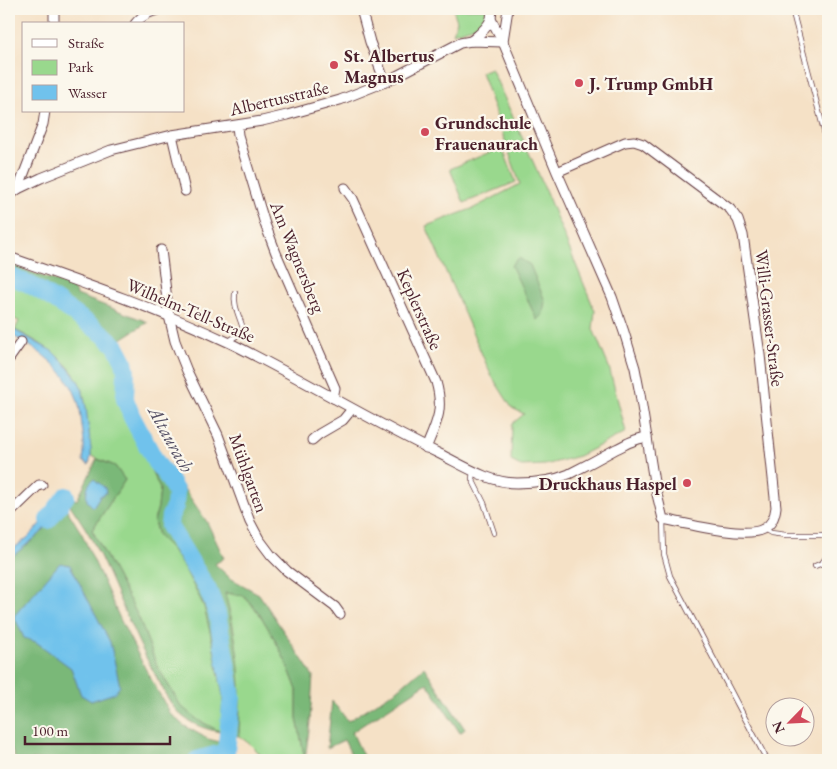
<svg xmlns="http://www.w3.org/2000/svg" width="837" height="769" font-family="'EB Garamond',serif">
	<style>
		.green { fill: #99d88d; stroke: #727c5c }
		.forest { fill: #7ab878; stroke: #626c52 }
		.water { fill: #70c2ec; stroke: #5d708c }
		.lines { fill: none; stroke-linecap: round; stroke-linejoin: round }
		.stream { stroke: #70c2ec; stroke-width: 3 }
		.river { stroke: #70c2ec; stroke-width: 18 }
		.service-casing { stroke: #643c42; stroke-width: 6 }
		.minor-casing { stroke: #643c42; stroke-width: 11 }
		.service { stroke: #fff; stroke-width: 4.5 }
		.minor { stroke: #fff; stroke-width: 9 }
		.poi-dot { fill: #d1495b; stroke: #fbf7ec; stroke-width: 2 }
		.labels { text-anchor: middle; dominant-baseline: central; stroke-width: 4.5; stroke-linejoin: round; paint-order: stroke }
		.poi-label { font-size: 18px; font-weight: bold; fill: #4a1f2b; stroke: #fbf7ec; text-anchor: start }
		.street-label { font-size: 18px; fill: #4a1f2b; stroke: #fbf7ec }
		.water-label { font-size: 19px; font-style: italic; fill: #555065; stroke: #fbf7ec }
	</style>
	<rect width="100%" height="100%" fill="#fbf7ec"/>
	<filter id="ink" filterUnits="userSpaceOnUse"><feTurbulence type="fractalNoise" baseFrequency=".02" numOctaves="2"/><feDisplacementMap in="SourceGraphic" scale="10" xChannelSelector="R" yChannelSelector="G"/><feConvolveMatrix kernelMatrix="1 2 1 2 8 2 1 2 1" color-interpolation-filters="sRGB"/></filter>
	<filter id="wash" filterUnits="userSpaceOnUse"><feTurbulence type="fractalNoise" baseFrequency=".0096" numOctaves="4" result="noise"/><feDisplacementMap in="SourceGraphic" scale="20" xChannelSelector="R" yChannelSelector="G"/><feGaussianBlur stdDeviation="1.12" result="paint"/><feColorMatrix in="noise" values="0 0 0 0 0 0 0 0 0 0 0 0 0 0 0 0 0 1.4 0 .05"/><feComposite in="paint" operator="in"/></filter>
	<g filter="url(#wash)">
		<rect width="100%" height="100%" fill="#f5e1c6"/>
		<!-- green -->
		<g class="green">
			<path d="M453 9H497L476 26 453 33 457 21Z"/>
			<path d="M491 68 539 175 595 311 593 329 609 367 626 432 579 456 545 465 521 466 511 461 512 424 524 414 512 408 491 375 426 226 474 208 520 184 481 72Z"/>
			<path d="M502 147 516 182 464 203 450 169Z"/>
			<path d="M9 280C47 295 78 321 109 347L114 354 118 367 119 401 160 489 158 507 154 521 158 536 173 551 186 571 204 606 213 644 223 696 221 732 198 720 181 707 157 666 139 618 92 530 125 480 115 466 91 456 84 396C76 363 43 344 15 330L19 321 9 317Z"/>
			<path d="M224 593 243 595 259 613 274 638 287 664 297 690V718L305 760H266L251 745 239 736C240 700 240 666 234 631 232 618 228 605 224 593Z"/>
		</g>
		<!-- forest -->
		<g class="forest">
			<path d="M519 258 530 265 545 301 543 314 537 320 511 265Z"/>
			<path d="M9 264 72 287 77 295 148 322 118 341 130 360 132 368 130 400 156 448 207 522 224 558 215 564 230 578 259 594 313 676 310 722 305 760 297 718V690L287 664 274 638 259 613 243 595 225 593C230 614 235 636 238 658 241 684 240 710 239 736 220 732 197 729 182 716 170 706 164 690 157 678 131 632 114 582 90 536 83 524 75 512 67 501L69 497 77 500 97 459 115 466 125 480 92 530 139 618 157 666 181 706 198 720 221 732 223 696 213 644 204 606 186 571 173 551 158 536 154 521 158 507 160 489 119 401 118 367 114 354 109 347C78 321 47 295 9 280Z"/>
			<path d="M64 505 82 534 121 621 145 668 170 713 183 725 208 739 232 745 233 760H16L9 743V559L40 534Z"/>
			<path d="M424 667 465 729 460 733 427 683 352 732 365 760H354L344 740 327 748 332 701 348 721 397 690Z"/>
		</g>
		<!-- water -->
		<g class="water">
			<path d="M9 327 52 351 65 364 77 379 82 388 86 407 91 449V456L89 465 83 461C85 450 84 438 82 427 81 417 80 406 76 396 65 368 35 347 9 334Z"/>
			<path d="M94 479 105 488 106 493 100 496 93 507 87 501C86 492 86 485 94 479Z"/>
			<path d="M59 500 64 505 40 534 9 559V552L27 538 34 531Z"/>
			<path d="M60 563 70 565 110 642 120 686 115 693 91 701 81 695 71 668 36 642 24 638 14 616Z"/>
		</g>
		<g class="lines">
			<!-- stream -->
			<path class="stream" d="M225 760 226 752"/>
			<!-- river -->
			<g class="river">
				<path d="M9 276 29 284 56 301 103 334 116 346 124 361 126 372 125 399 132 417 157 464 167 476 176 492 175 506 170 516 169 526 208 590 217 613 232 696 226 752 197 760"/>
				<path d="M48 520 66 496"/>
			</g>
		</g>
	</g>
	<g filter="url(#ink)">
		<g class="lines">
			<defs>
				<g id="service">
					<path d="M792 9 828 146"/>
					<path d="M229 341 242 332 243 329C240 317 233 306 235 293"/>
					<path d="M473 471 472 479 484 503 494 533"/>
					<path d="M663 519 664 554 670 576 767 760"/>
					<path d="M764 529 771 533 786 535H828"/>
					<path d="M815 566 822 563 828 555"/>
				</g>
				<g id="minor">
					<path d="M361 9 370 42 385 82"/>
					<path d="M492 9 491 19 503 42 557 172 612 297 624 332 635 368 640 394 654 482 663 519C684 523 745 539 763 529 772 525 775 516 776 507L760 355 743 235 738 220 730 209 643 144 634 141 625 142 557 172"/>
					<path d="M54 24V9"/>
					<path d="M135 24C143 14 150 12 162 9"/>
					<path d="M471 41C479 34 487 29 491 19"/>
					<path d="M503 41 508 9"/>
					<path d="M237 126 238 135 265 224 276 253 335 388 333 398"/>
					<path d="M172 135 185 191"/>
					<path d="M345 188 353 199 436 382C444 410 437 422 426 448"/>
					<path d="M18 189 41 178 111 150 172 135 262 121 287 115 340 100 385 82 460 43 471 41 503 42"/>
					<path d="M9 196 18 189 43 124 45 111"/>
					<path d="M161 250 169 316 175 341 187 371 218 435 250 522 259 539 271 555 287 571 335 607 340 614"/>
					<path d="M9 257C83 283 158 309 230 343 301 378 369 420 440 454 464 466 490 483 517 483 535 483 553 481 569 474 585 466 600 458 616 449 621 447 627 443 633 441 637 439 642 438 647 437"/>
					<path d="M9 359 21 342"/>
					<path d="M312 440 319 434 343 420 352 409"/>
					<path d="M9 514 39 485H42"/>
				</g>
			</defs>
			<!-- service casing -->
			<use href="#service" class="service-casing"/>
			<!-- minor casing -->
			<use href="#minor" class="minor-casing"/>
			<!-- service -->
			<use href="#service" class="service"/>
			<!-- minor -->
			<use href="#minor" class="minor"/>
		</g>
	</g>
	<!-- markers -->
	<g class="poi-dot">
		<circle cx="334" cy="65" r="5"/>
		<circle cx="579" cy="83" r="5"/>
		<circle cx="425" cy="132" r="5"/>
		<circle cx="687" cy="483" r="5"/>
	</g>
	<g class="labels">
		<!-- poi labels -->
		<g class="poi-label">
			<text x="344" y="55">St. Albertus<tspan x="344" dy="21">Magnus</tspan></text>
			<text x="589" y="83">J. Trump GmbH</text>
			<text x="435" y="122">Grundschule<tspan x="435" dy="21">Frauenaurach</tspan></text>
			<text x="677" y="483" text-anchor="end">Druckhaus Haspel</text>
		</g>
		<!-- street labels -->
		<g class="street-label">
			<text transform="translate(279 98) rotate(-13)">Albertusstraße</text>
			<text transform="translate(298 257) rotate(68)">Am Wagnersberg</text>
			<text transform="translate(420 309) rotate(66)">Keplerstraße</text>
			<text transform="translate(191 310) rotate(23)">Wilhelm-Tell-Straße</text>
			<text transform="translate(770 318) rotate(83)">Willi-Grasser-Straße</text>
			<text transform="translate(249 473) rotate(70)">Mühlgarten</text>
		</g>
		<!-- water labels -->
		<g class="water-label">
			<text transform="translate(171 439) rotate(61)">Altaurach</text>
		</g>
	</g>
	<!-- margin -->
	<rect width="837" height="769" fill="none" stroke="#fbf7ec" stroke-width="30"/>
	<!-- legend -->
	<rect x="22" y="22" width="162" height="90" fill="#fbf7ec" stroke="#b4a19f"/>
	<rect x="32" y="39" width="25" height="8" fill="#ffffff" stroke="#b4a19f"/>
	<text x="68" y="48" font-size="15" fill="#4a1f2b">Straße</text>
	<rect x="32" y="60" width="25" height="15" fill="#99d88d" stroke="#b4a19f"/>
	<text x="68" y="72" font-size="15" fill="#4a1f2b">Park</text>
	<rect x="32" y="85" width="25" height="15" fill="#70c2ec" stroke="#b4a19f"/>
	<text x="68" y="98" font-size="15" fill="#4a1f2b">Wasser</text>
	<!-- north arrow -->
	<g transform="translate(790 722) rotate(246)"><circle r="24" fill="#fbf7ec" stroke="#b4a19f"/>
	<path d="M0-4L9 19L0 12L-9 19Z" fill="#d1495b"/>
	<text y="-8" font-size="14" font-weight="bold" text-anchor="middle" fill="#4a1f2b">N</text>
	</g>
	<!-- scale -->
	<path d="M25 736v8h145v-8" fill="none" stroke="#4a1f2b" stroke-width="2.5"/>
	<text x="32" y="736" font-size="15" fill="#4a1f2b" stroke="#fbf7ec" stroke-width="4" paint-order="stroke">100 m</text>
</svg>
